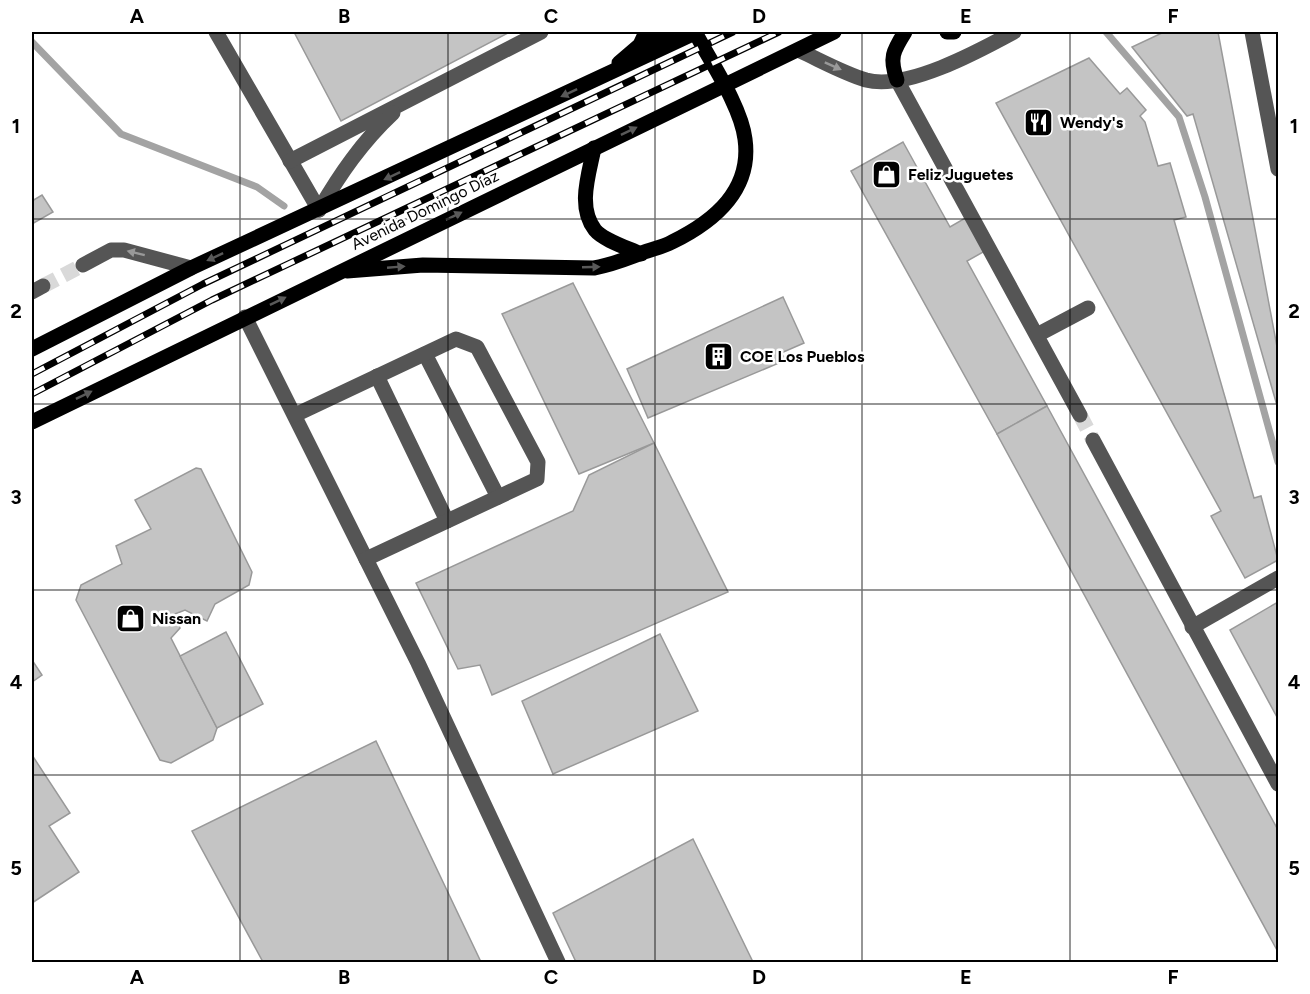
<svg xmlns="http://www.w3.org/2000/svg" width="1310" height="994" font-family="Figtree,sans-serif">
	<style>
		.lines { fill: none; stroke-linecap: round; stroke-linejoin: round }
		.stream { stroke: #a3a3a3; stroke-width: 7 }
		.building { fill: #c4c4c4; stroke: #999; stroke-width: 1.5 }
		.minor-tunnel { stroke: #d9d9d9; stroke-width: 15; stroke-dasharray: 15 8; stroke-linecap: butt }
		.minor { stroke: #555; stroke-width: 15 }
		.major { stroke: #000; stroke-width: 15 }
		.rail-casing { stroke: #000; stroke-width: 7 }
		.rail { stroke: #fff; stroke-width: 4.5; stroke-dasharray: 14; stroke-linecap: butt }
		.oneway { fill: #999 }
		.oneway2 { fill: #595959 }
		.grid { fill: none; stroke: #000; stroke-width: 1.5; stroke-opacity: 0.55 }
		.labels { text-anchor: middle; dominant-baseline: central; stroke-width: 5; stroke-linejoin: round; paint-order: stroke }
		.poi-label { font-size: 16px; font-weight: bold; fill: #000; stroke: #fff; text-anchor: start }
		.street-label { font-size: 16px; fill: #000; stroke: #fff }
		.neatline { fill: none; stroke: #000; stroke-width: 2 }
		.grid-label { font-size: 20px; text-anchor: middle; font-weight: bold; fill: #000 }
	</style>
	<rect width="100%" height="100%" fill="#fff"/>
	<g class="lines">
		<!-- stream -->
		<g class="stream">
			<path d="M1106 32 1179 117 1205 197 1278 462"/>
			<path d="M32 42 121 134 257 187 284 206"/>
		</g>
	</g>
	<!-- building -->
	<g class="building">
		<path d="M294 32H510L341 121Z"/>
		<path d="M1164 32H1218L1278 352V409L1193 114 1187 116 1132 47Z"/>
		<path d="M1089 58 1120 94 1127 88 1146 110 1140 116 1145 122 1158 166 1170 163 1186 217 1174 220 1254 498 1261 496 1278 560 1245 578 1211 516 1221 511 996 103Z"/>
		<path d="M903 142 950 227 967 217 985 251 967 261 1047 406 997 434 851 171Z"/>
		<path d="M42 195 53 212 32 224V201Z"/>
		<path d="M573 283 654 443 579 474 502 314Z"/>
		<path d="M783 297 804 343 781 353 786 360 648 418 627 369Z"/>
		<path d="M1047 406 1278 830V952L997 434Z"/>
		<path d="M654 443 728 592 492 695 480 665 458 669 416 583 573 511 589 475Z"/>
		<path d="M196 468 201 469 252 572 249 585 215 604 207 621 185 610 175 614 180 628 171 638 217 728 213 740 171 763 160 760 76 600 81 585 122 564 116 546 151 529 135 500Z"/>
		<path d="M1278 602V719L1230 630Z"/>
		<path d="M226 632 263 704 217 728 180 656Z"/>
		<path d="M660 634 698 711 553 774 522 701Z"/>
		<path d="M32 660 42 675 32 682Z"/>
		<path d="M376 741 481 962H263L192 831Z"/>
		<path d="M32 755 70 813 49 826 79 872 32 903Z"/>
		<path d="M693 839 753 962H576L553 913Z"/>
	</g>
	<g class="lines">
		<!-- minor-tunnel -->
		<g class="minor-tunnel">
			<path d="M43 286 83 265"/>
			<path d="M1080 415 1093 440"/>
		</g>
		<!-- minor -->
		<g class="minor">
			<path d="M216 32 319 210"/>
			<path d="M1252 32 1278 169"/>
			<path d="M798 50C820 60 843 73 866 80 906 91 979 51 1014 32"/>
			<path d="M897 80 1080 415"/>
			<path d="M290 161 541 32"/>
			<path d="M319 210C340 174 362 142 393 113"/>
			<path d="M83 265 111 250H124L191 268"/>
			<path d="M32 292 43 286"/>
			<path d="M245 317 418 663 558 962"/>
			<path d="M1037 335 1088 308"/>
			<path d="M425 354 498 497"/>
			<path d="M377 376 447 521"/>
			<path d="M295 415 456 339 477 347 538 462 537 479 366 559"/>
			<path d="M1093 440 1278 784"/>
			<path d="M1192 627 1278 578"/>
		</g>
		<!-- major -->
		<g class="major">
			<path d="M947 32H954"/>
			<path d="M640 45 668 32"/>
			<path d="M619 63 640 45 646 32"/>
			<path d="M897 80C889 58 893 51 905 32"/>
			<path d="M594 148C589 174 577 207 595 230 603 240 628 248 641 254"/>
			<path d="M347 271 423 265 594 268C612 265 626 259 642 253 652 249 663 247 672 242 715 221 752 190 745 139 741 106 710 61 695 32"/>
			<path d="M32 349 191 268 697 32"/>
			<path d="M32 422 834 32"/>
		</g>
		<defs>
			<g id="rail">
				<path d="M32 374 203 284 733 32"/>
				<path d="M32 394 212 300 779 32"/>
			</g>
		</defs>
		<!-- rail casing -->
		<use href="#rail" class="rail-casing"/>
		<!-- rail -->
		<use href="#rail" class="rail"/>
	</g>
	<!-- one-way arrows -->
	<defs><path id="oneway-solid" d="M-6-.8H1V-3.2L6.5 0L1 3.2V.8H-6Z" transform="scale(1.5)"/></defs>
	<g class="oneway">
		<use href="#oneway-solid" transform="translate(833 66) rotate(24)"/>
		<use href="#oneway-solid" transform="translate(136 253) rotate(-166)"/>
	</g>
	<g class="oneway2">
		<use href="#oneway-solid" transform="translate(569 93) rotate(155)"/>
		<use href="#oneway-solid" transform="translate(629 131) rotate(-26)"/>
		<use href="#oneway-solid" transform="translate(392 176) rotate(155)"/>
		<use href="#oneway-solid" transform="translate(454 216) rotate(-26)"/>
		<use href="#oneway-solid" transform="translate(215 257) rotate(155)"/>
		<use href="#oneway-solid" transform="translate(396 267) rotate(-5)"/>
		<use href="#oneway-solid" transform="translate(591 267) rotate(-2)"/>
		<use href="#oneway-solid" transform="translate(278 301) rotate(-26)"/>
		<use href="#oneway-solid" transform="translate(84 395) rotate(-26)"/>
	</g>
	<!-- grid -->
	<path class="grid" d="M240 32V962M448 32V962M655 32V962M862 32V962M1070 32V962M32 219H1278M32 404H1278M32 590H1278M32 775H1278"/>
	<!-- icons -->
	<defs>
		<symbol id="restaurant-square" viewBox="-11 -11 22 22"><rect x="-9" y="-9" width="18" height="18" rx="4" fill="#000" stroke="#fff"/><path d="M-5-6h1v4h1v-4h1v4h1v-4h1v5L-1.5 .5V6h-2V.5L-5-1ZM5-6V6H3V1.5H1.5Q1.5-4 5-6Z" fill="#fff"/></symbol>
		<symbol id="shop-square" viewBox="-11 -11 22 22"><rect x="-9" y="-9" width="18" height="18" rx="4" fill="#000" stroke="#fff"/><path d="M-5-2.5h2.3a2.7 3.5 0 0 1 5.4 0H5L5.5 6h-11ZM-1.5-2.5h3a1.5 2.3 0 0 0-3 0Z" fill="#fff"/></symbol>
		<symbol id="building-square" viewBox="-11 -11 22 22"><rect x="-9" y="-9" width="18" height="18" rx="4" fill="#000" stroke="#fff"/><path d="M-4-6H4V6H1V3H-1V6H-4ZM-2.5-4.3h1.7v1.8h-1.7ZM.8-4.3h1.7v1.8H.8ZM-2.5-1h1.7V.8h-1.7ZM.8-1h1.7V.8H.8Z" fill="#fff"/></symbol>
	</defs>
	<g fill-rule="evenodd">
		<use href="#restaurant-square" x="1022" y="106" width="33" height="33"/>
		<use href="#shop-square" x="870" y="158" width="33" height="33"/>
		<use href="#building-square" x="702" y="340" width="33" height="33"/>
		<use href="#shop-square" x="114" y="602" width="33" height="33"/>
	</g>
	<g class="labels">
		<!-- poi labels -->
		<g class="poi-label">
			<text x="1060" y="122">Wendy's</text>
			<text x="908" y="174">Feliz Juguetes</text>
			<text x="740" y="356">COE Los Pueblos</text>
			<text x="152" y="618">Nissan</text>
		</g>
		<!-- street labels -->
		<g class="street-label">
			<text transform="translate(425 210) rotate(-26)">Avenida Domingo Díaz</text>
		</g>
	</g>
	<!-- border -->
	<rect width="1310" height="994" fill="none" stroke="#ffffff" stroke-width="66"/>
	<rect x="33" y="33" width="1244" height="928" class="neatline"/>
	<g class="grid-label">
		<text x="137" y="23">A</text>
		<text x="344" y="23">B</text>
		<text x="551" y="23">C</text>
		<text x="759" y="23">D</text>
		<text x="966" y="23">E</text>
		<text x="1173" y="23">F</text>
		<text x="16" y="133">1</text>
		<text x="1294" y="133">1</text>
		<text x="16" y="318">2</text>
		<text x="1294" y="318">2</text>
		<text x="16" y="504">3</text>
		<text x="1294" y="504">3</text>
		<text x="16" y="689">4</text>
		<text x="1294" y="689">4</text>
		<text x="16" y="875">5</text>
		<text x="1294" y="875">5</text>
		<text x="137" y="984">A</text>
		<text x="344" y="984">B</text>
		<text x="551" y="984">C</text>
		<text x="759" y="984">D</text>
		<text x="966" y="984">E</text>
		<text x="1173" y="984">F</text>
	</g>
</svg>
